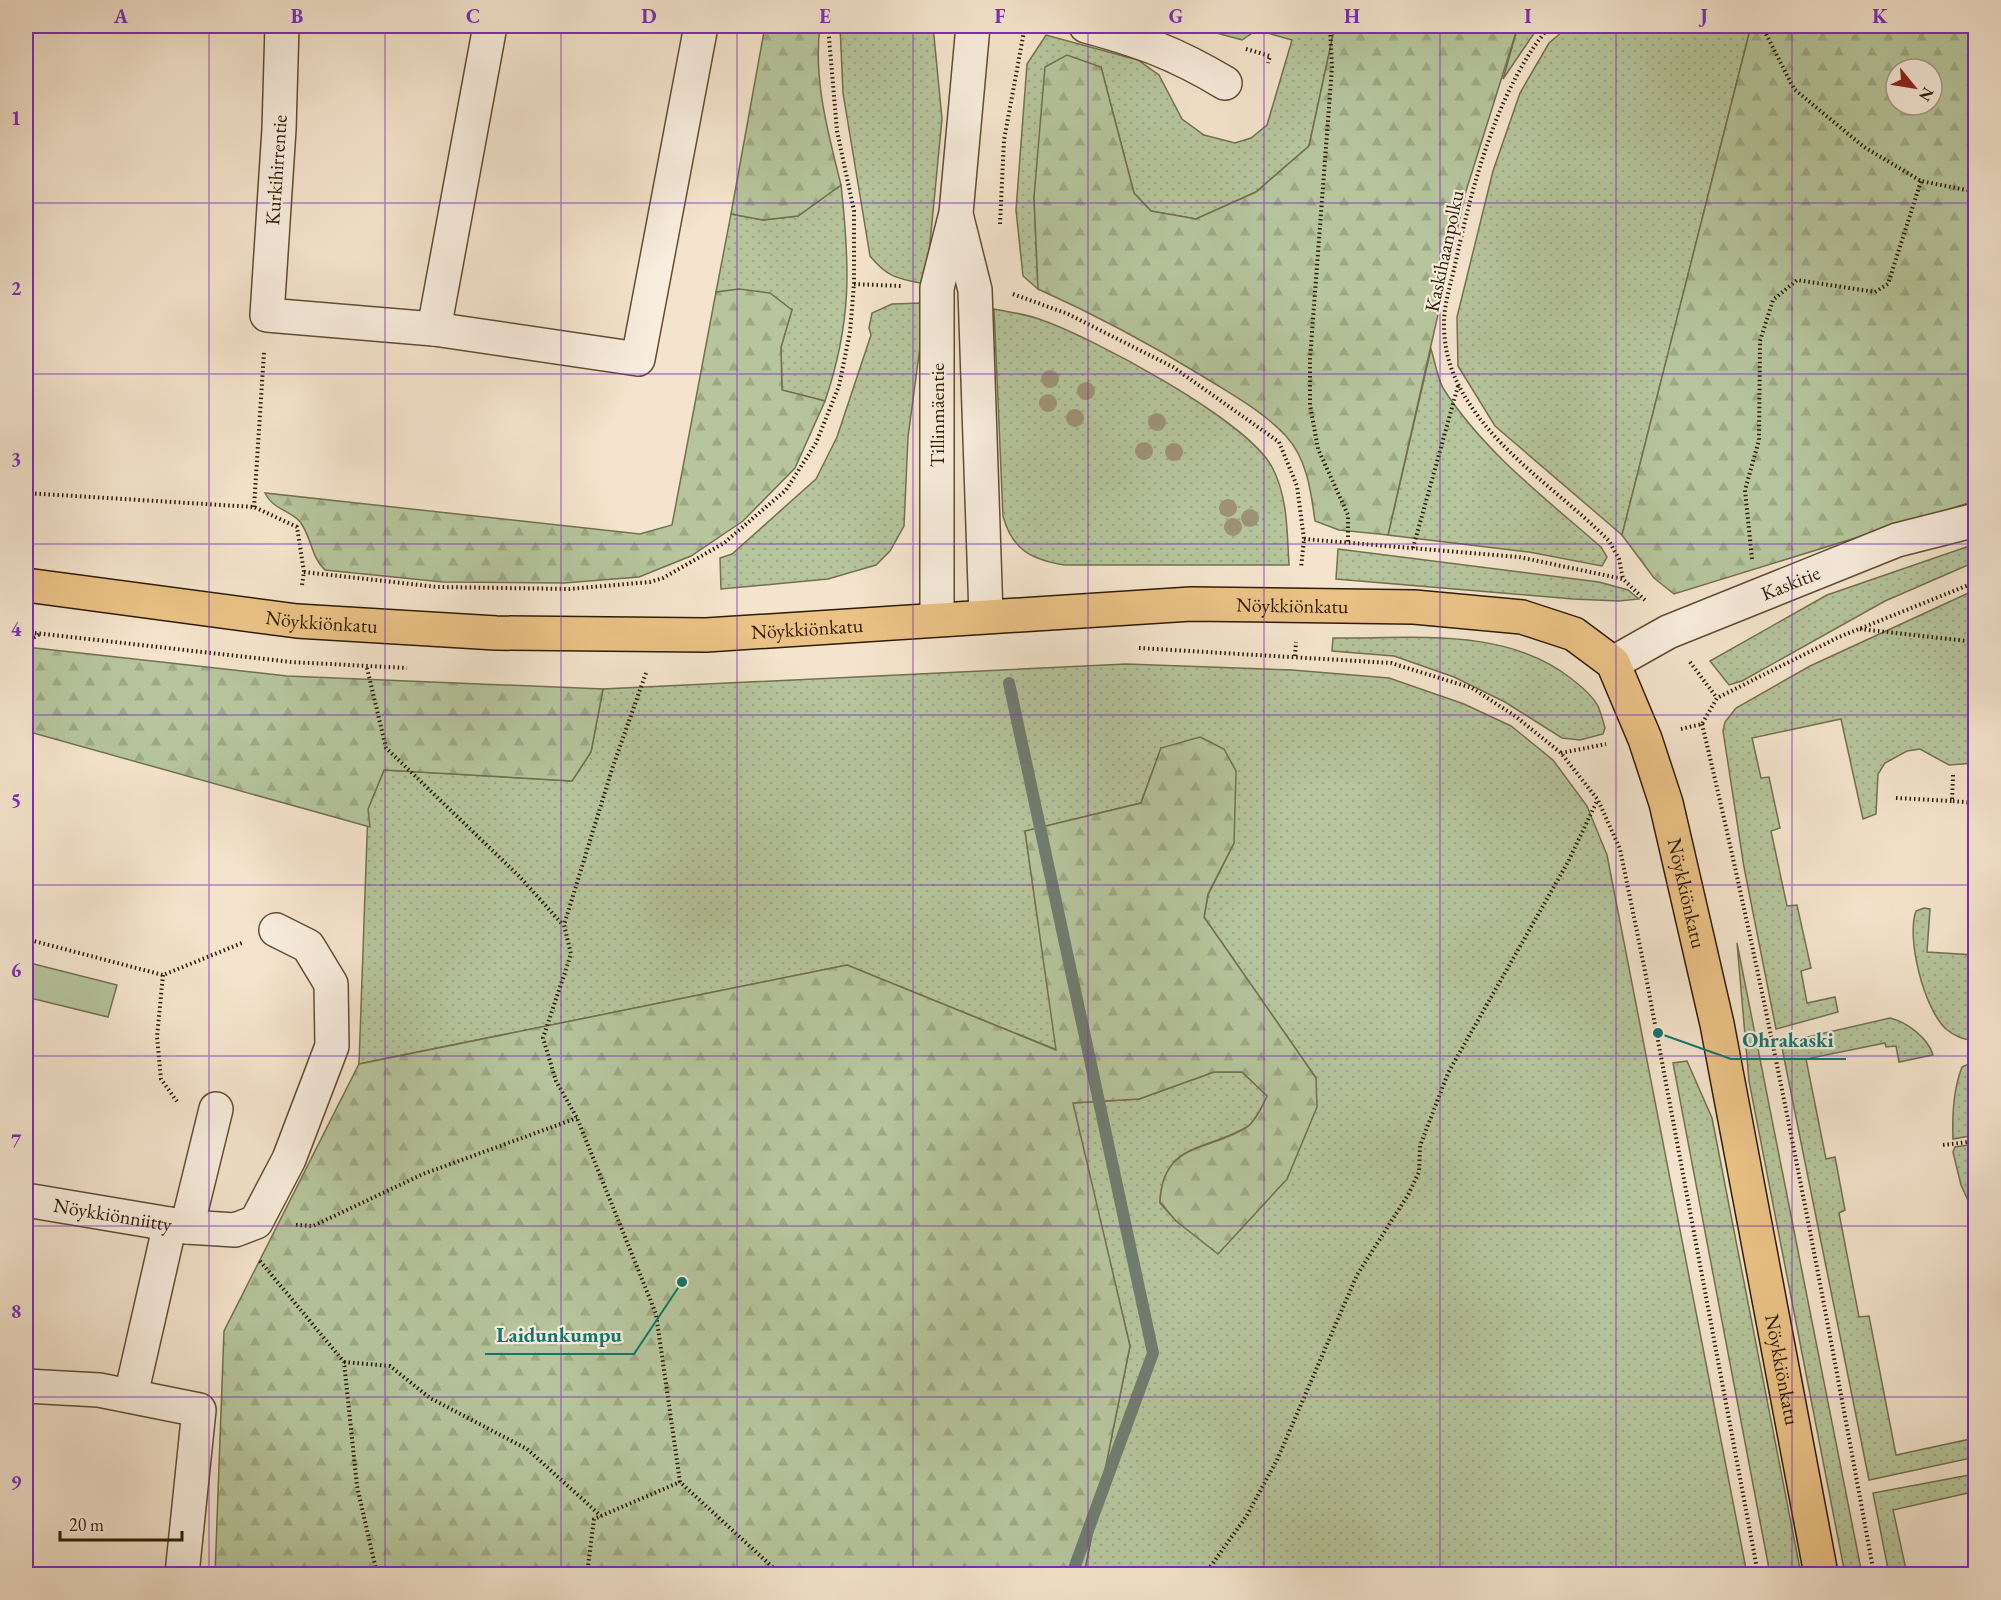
<svg xmlns="http://www.w3.org/2000/svg" width="2001" height="1600" font-family="'EB Garamond',serif">
	<style>
		.grass { fill: url(#grass-dots); stroke: #72704e; stroke-width: 1.5 }
		.forest { fill: url(#forest-firs); stroke: #72704e; stroke-width: 1.5; fill-rule: evenodd }
		.park { fill: #b6c59c; stroke: #72704e; stroke-width: 1.5 }
		.lines { fill: none; stroke-linecap: round; stroke-linejoin: round }
		.stream { stroke: #707d70; stroke-width: 12 }
		.minor-casing { stroke: #604d33; stroke-width: 36 }
		.major-casing { stroke: #2f1b00; stroke-width: 36 }
		.path { stroke: #2f1b00; stroke-width: 4; stroke-dasharray: 1.5 3; stroke-linecap: butt }
		.minor { stroke: #f8edde; stroke-width: 33 }
		.major { stroke: #eac286; stroke-width: 33 }
		.tree { fill: #9e9276 }
		.grid { fill: none; stroke: #7b2cbf; stroke-width: 1.5; stroke-opacity: 0.55 }
		.labels { text-anchor: middle; dominant-baseline: central; stroke-width: 4.5; stroke-linejoin: round; paint-order: stroke }
		.street-label { font-size: 20px; fill: #2f1b00; stroke: #f8edde }
		.leader { fill: none; stroke: #0f766e; stroke-width: 2 }
		.callout-dot { fill: #0f766e; stroke: #f8edde; stroke-width: 2 }
		.callout-label { font-size: 21px; text-anchor: middle; font-weight: bold; fill: #0f766e; stroke: #f8edde; stroke-width: 4.5; stroke-linejoin: round; paint-order: stroke }
		.neatline { fill: none; stroke: #7b2cbf; stroke-width: 2 }
		.grid-label { font-size: 20px; text-anchor: middle; font-weight: bold; fill: #7b2cbf }
	</style>
	<defs>
		<pattern id="grass-dots" width="8" height="8" patternUnits="userSpaceOnUse" patternTransform="scale(1.5)"><rect width="8" height="8" fill="#b6c59c"/><path d="M2 2h.1M6 6h.1" fill="none" stroke="#9da985" stroke-width="1.8" stroke-linecap="round"/></pattern>
		<pattern id="forest-firs" width="22" height="20" patternUnits="userSpaceOnUse" patternTransform="scale(1.5)"><rect width="22" height="20" fill="#b6c59c"/><path d="M5 1l3.5 6h-7zM16 11l3.5 6h-7z" fill="#9da985"/></pattern>
	</defs>
	<rect width="100%" height="100%" fill="#f4e4cd"/>
	<filter id="stains"><feTurbulence type="fractalNoise" baseFrequency=".00333" numOctaves="4"/><feColorMatrix values="0 0 0 0 .2 0 0 0 0 .09 0 0 0 0 .02 0 0 0 .5 -.17"/></filter>
	<radialGradient id="worn" r=".72"><stop offset=".6" stop-color="#630" stop-opacity="0"/><stop offset="1" stop-color="#630" stop-opacity=".3"/></radialGradient>
	<!-- grass -->
	<g class="grass">
		<path d="M840 26H933L942 119 926 284C898 279 888 278 870 256L843 93Z"/>
		<path d="M1191 26H1335L1309 146 1256 192 1196 219 1151 211 1134 193 1101 67 1034 197 1038 289 1023 276 1016 210 1027 64 1046 35 1138 60 1159 75 1182 119 1204 135 1235 143 1251 138 1267 125 1292 40 1257 30 1242 40Z"/>
		<path d="M1518 26H1539L1503 79Z"/>
		<path d="M1569 26H1751L1622 535 1495 426 1458 366 1457 317 1493 171 1520 93 1549 43Z"/>
		<path d="M841 185C850 266 852 322 825 401L782 390 781 347 792 309 716 292 731 214 763 220 798 216Z"/>
		<path d="M922 303 920 347 908 437 904 526 890 551 876 565 828 579 721 589 720 558 732 554 816 479 837 437 871 335 869 328 872 313 892 304Z"/>
		<path d="M994 309C1009 312 1025 314 1039 319 1092 337 1247 420 1272 467 1288 497 1287 532 1289 565H1065C1032 560 1012 550 1003 516Z"/>
		<path d="M1431 349C1435 361 1437 377 1443 388 1483 451 1546 499 1601 547L1607 557 1602 566 1529 552 1388 535Z"/>
		<path d="M1975 544V562L1885 601 1742 681 1729 685 1710 661 1827 595Z"/>
		<path d="M1338 549 1599 582 1628 590 1639 599 1619 601 1573 599 1336 579Z"/>
		<path d="M1975 590V763L1949 765 1920 749 1907 751 1885 763 1878 774 1876 814 1863 819 1841 719 1752 738 1761 778 1769 777 1780 828 1771 831 1787 906 1797 905 1811 968 1801 971 1807 1003 1835 997 1838 1012 1776 1029 1744 867 1723 731 1725 722 1736 708 1810 666Z"/>
		<path d="M1333 638C1412 639 1507 626 1573 680 1582 687 1592 695 1598 706 1601 713 1603 721 1605 728L1603 734 1580 740 1562 738 1505 702 1454 677 1394 656 1332 651Z"/>
		<path d="M1126 664 1292 670 1389 678 1464 704 1511 726 1553 760 1587 806 1607 855 1747 1574H1084L1130 1346 1072 1103 1139 1099 1214 1072H1242L1268 1096C1262 1105 1255 1122 1247 1127 1207 1151 1162 1142 1160 1203L1176 1221 1316 1078 1204 917 1208 895 1234 843 1161 748 1141 803 1025 831 1057 1050 847 965 359 1064 368 809 384 770 572 781 591 752 603 689Z"/>
		<path d="M1924 908 1930 909 1927 952 1975 955V1041C1964 1039 1955 1037 1946 1029 1924 1009 1906 938 1916 911Z"/>
		<path d="M1737 943 1862 1574H1845L1749 1081Z"/>
		<path d="M1890 1018C1907 1022 1928 1038 1933 1055L1899 1062 1896 1046 1886 1047 1885 1043 1806 1059 1826 1159 1835 1157 1845 1210 1839 1213 1859 1317 1869 1316 1896 1455 1975 1438 1976 1457 1869 1480 1781 1043Z"/>
		<path d="M1687 1061 1712 1118 1801 1574H1770L1673 1063Z"/>
		<path d="M1975 1061V1135L1953 1139C1952 1114 1953 1090 1962 1067Z"/>
		<path d="M1975 1144H1976L1975 1216 1961 1185 1953 1152 1955 1147Z"/>
		<path d="M1975 1474V1499L1974 1493H1968L1893 1510 1907 1574H1889L1873 1493Z"/>
	</g>
	<!-- forest -->
	<g class="forest">
		<path d="M765 26H820C813 79 828 133 841 185L798 216 763 220 731 214Z"/>
		<path d="M1335 26H1518L1466 191 1388 535 1339 530 1315 521C1311 491 1307 459 1286 436 1264 412 1231 394 1204 377 1150 344 1096 315 1038 289L1034 197 1045 67 1067 55 1101 67 1134 193 1151 211 1196 219 1256 192 1309 146Z"/>
		<path d="M1751 26H1975V501L1674 594 1654 578 1622 535ZM1896 69H1932V105H1896Z"/>
		<path d="M739 289 770 293 792 310 781 347 782 390 825 401 795 468 743 521 691 556 639 577 564 583 443 582 325 570C311 557 312 539 301 523 291 510 273 510 265 493L640 534 672 525 716 292Z"/>
		<path d="M26 647 287 676 603 689 591 752 572 781 384 770 368 809 370 827 26 731Z"/>
		<path d="M1200 737 1224 749 1236 771 1234 843 1208 894 1204 917 1316 1078 1317 1107 1287 1179 1218 1254 1176 1221 1160 1202C1163 1141 1208 1152 1247 1127 1255 1122 1263 1105 1267 1096L1242 1072H1214L1139 1099 1073 1103 1130 1346 1084 1574H215L224 1331 359 1064 847 965 1056 1050 1025 831 1141 803 1161 748Z"/>
	</g>
	<!-- park -->
	<path class="park" d="M26 962 117 985 108 1017 26 997Z"/>
	<g class="lines">
		<!-- stream -->
		<path class="stream" d="M1009 683 1153 1353 1072 1574"/>
		<defs>
			<g id="minor">
				<path d="M282 26 279 129 267 315 434 329 638 359 701 26"/>
				<path d="M1086 26C1141 41 1175 53 1225 83"/>
				<path d="M957 218 975 290 986 616"/>
				<path d="M434 329 490 26"/>
				<path d="M937 619V288L956 213 973 26"/>
				<path id="s1" d="M1613 663 1668 632 1897 540 1976 520"/>
				<path id="s2" d="M26 1200 187 1227 216 1109"/>
				<path d="M187 1227 235 1230 256 1222 289 1159 332 1046 331 984 308 946 276 930"/>
				<path d="M26 1386 99 1390 199 1410 182 1574"/>
				<path d="M131 1395 170 1224"/>
			</g>
			<g id="major">
				<path id="s3" d="M26 585 297 621 496 633 706 635 1191 604 1414 607 1522 617 1574 634 1613 663 1645 739 1666 803 1717 1024 1821 1574"/>
			</g>
		</defs>
		<!-- minor casing -->
		<use href="#minor" class="minor-casing"/>
		<!-- major casing -->
		<use href="#major" class="major-casing"/>
		<!-- path -->
		<g class="path">
			<path d="M1330 26 1332 67 1310 359V405L1318 449 1348 515V542"/>
			<path d="M1550 26C1497 88 1472 186 1455 265 1451 283 1444 304 1444 323 1444 345 1448 364 1458 384 1491 450 1559 490 1609 541L1619 559 1623 579"/>
			<path d="M1762 26 1794 89 1864 147 1921 181 1976 192"/>
			<path d="M1246 49 1270 56 1268 63"/>
			<path d="M1000 224 1004 140 1025 26"/>
			<path d="M854 284 901 286"/>
			<path d="M1013 294 1068 314 1173 367 1279 442 1297 486 1304 539 1301 568"/>
			<path d="M26 493 254 507 297 527 304 572 302 585"/>
			<path d="M254 507 264 352"/>
			<path d="M1304 539 1519 557 1623 579 1647 602"/>
			<path d="M1413 548 1458 386"/>
			<path d="M1752 559 1745 490 1759 440 1760 341 1773 300 1797 280 1875 292 1888 284 1921 181"/>
			<path d="M304 572 437 587 569 589 650 582 663 578 724 543 786 490 816 443 839 386 850 332 854 284V211L837 131 828 26"/>
			<path d="M1860 629 1976 642"/>
			<path d="M26 632 291 662 407 668"/>
			<path d="M26 642 40 634"/>
			<path d="M1139 648 1391 663 1472 688 1515 716 1561 753 1598 800 1620 849 1644 966 1758 1574"/>
			<path d="M1295 656 1296 642"/>
			<path d="M1690 662 1717 698"/>
			<path d="M367 668 386 748 520 877 563 925"/>
			<path d="M646 673 613 766 564 925 571 954 543 1038 556 1081 577 1118 656 1314 680 1482 780 1574"/>
			<path d="M1702 724C1769 1005 1822 1290 1874 1574"/>
			<path d="M1681 729 1702 724 1717 698 1839 637 1976 582"/>
			<path d="M1561 753 1606 744"/>
			<path d="M1953 775 1952 801 1976 803"/>
			<path d="M1896 798 1952 801"/>
			<path d="M26 939 163 975 242 943"/>
			<path d="M163 975 157 1037 161 1079 178 1103"/>
			<path d="M1943 1145 1976 1141"/>
			<path d="M296 1225 313 1226 423 1174 577 1118"/>
			<path d="M260 1261 344 1362 357 1486 377 1574"/>
			<path d="M344 1362 390 1366 430 1398 527 1449 601 1516"/>
			<path d="M587 1574 594 1519 680 1482"/>
			<path d="M1205 1574 1246 1517 1277 1460 1357 1275 1408 1195 1419 1172 1420 1146 1448 1073 1568 862 1597 801"/>
		</g>
		<!-- minor -->
		<use href="#minor" class="minor"/>
		<!-- major -->
		<use href="#major" class="major"/>
	</g>
	<!-- trees -->
	<g class="tree">
		<circle cx="1050" cy="379" r="9"/>
		<circle cx="1086" cy="391" r="9"/>
		<circle cx="1048" cy="403" r="9"/>
		<circle cx="1075" cy="418" r="9"/>
		<circle cx="1157" cy="422" r="9"/>
		<circle cx="1144" cy="451" r="9"/>
		<circle cx="1174" cy="452" r="9"/>
		<circle cx="1228" cy="508" r="9"/>
		<circle cx="1250" cy="518" r="9"/>
		<circle cx="1233" cy="527" r="9"/>
	</g>
	<!-- grid -->
	<path class="grid" d="M209 26V1574M385 26V1574M561 26V1574M737 26V1574M913 26V1574M1088 26V1574M1264 26V1574M1440 26V1574M1616 26V1574M1792 26V1574M26 203H1976M26 374H1976M26 544H1976M26 715H1976M26 885H1976M26 1056H1976M26 1226H1976M26 1397H1976"/>
	<g class="labels">
		<!-- street labels -->
		<g class="street-label">
			<text transform="translate(276 170) rotate(-86)">Kurkihirrentie</text>
			<text transform="translate(1444 251) rotate(-78)">Kaskihaanpolku</text>
			<text transform="translate(937 415) rotate(-90)">Tillinmäentie</text>
			<text stroke="none"><textPath href="#s1" startOffset="195">Kaskitie</textPath></text>
			<text stroke="none"><textPath href="#s3" startOffset="1270">Nöykkiönkatu</textPath></text>
			<text stroke="none"><textPath href="#s3" startOffset="298">Nöykkiönkatu</textPath></text>
			<text stroke="none"><textPath href="#s3" startOffset="784">Nöykkiönkatu</textPath></text>
			<text stroke="none"><textPath href="#s3" startOffset="1846">Nöykkiönkatu</textPath></text>
			<text stroke="none"><textPath href="#s2" startOffset="88">Nöykkiönniitty</textPath></text>
			<text stroke="none"><textPath href="#s3" startOffset="2332">Nöykkiönkatu</textPath></text>
		</g>
	</g>
	<!-- callouts -->
	<path class="leader" d="M1658 1033L1731 1059H1846M682 1282L634 1354H485"/>
	<g class="callout-dot">
		<circle cx="1658" cy="1033" r="6"/>
		<circle cx="682" cy="1282" r="6"/>
	</g>
	<g class="callout-label">
		<text x="1788" y="1047">Ohrakaski</text>
		<text x="559" y="1342">Laidunkumpu</text>
	</g>
	<!-- margin -->
	<rect width="2001" height="1600" fill="none" stroke="#f4e4cd" stroke-width="66"/>
	<!-- north arrow -->
	<g transform="translate(1914 87) rotate(120)"><circle r="28" fill="#f8edde" stroke="#a89985" stroke-width="1.5"/>
	<path d="M0-4.5L10 22L0 15L-10 22Z" fill="#8f2418"/>
	<text y="-9" font-size="16" font-weight="bold" text-anchor="middle" fill="#2f1b00">N</text>
	</g>
	<!-- scale -->
	<path d="M60 1531v9h122v-9" fill="none" stroke="#2f1b00" stroke-width="3"/>
	<text x="69" y="1531" font-size="18" fill="#2f1b00" stroke="#f8edde" stroke-width="4.5" paint-order="stroke">20 m</text>
	<rect x="33" y="33" width="1935" height="1534" class="neatline"/>
	<g class="grid-label">
		<text x="121" y="23">A</text>
		<text x="297" y="23">B</text>
		<text x="473" y="23">C</text>
		<text x="649" y="23">D</text>
		<text x="825" y="23">E</text>
		<text x="1000" y="23">F</text>
		<text x="1176" y="23">G</text>
		<text x="1352" y="23">H</text>
		<text x="1528" y="23">I</text>
		<text x="1704" y="23">J</text>
		<text x="1880" y="23">K</text>
		<text x="16" y="125">1</text>
		<text x="16" y="295">2</text>
		<text x="16" y="466">3</text>
		<text x="16" y="636">4</text>
		<text x="16" y="807">5</text>
		<text x="16" y="977">6</text>
		<text x="16" y="1148">7</text>
		<text x="16" y="1318">8</text>
		<text x="16" y="1489">9</text>
	</g>
	<rect width="100%" height="100%" filter="url(#stains)"/>
	<rect width="100%" height="100%" fill="url(#worn)"/>
</svg>
